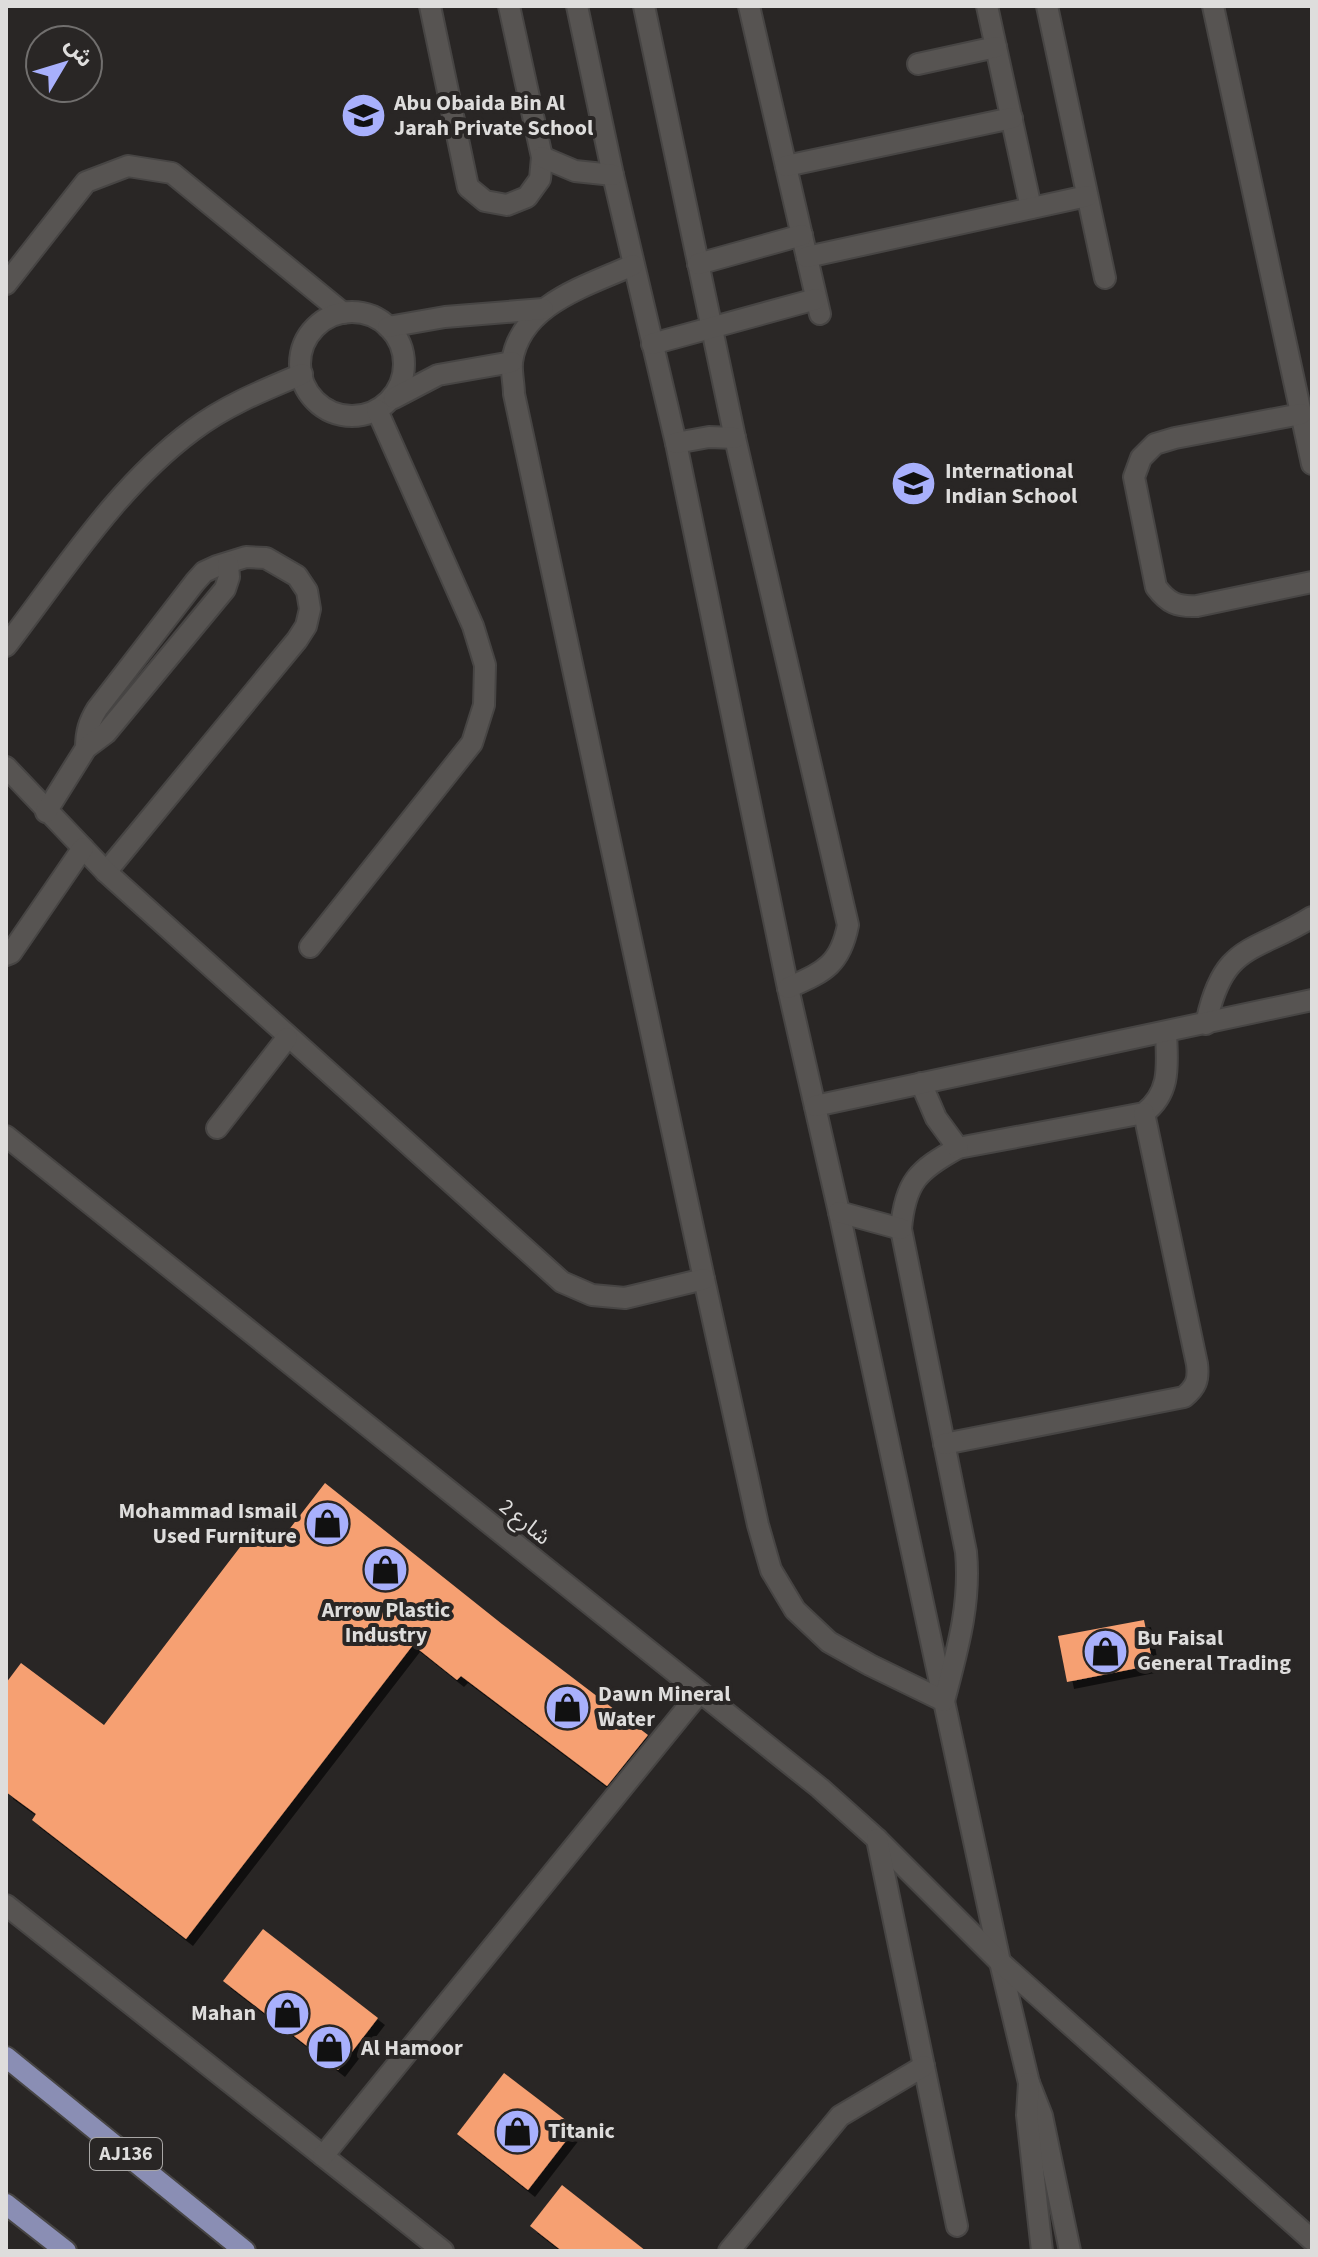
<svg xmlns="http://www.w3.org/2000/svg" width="1318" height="2257" font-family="'Source Sans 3','Noto Sans Arabic',sans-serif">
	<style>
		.building { fill: #f6a072; filter: url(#shadow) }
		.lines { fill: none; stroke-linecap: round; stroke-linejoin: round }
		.minor-casing { stroke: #474544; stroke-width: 24 }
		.major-casing { stroke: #474544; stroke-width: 24 }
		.minor { stroke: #575452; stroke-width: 20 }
		.major { stroke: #8a8eb4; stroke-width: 20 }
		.labels { text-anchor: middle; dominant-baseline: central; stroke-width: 8; stroke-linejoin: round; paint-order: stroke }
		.shield { fill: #292625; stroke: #a8a6a5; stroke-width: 2 }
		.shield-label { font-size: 20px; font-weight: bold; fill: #dedddc }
		.poi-label { font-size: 22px; font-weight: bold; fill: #dedddc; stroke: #292625; text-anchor: start }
		.street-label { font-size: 22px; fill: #dedddc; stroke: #292625 }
	</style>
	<defs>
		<filter id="shadow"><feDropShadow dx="7" dy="7" stdDeviation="0" flood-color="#0009"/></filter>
	</defs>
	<rect width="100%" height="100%" fill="#292625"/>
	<!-- building -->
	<g class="building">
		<path d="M325 1483 502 1624 648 1735 607 1786 461 1676 457 1680 413 1645 186 1939 32 1820 36 1814 6 1792V1683L21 1663 104 1725 257 1525 281 1540Z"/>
		<path d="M1144 1620 1153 1665 1067 1682 1058 1636Z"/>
		<path d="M263 1929 378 2018 338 2070 223 1981Z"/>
		<path d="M504 2073 576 2128 528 2190 457 2134Z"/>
		<path d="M562 2185 646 2251H562L530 2226Z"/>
	</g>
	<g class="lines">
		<defs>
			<g id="minor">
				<path d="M430 6 468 187 485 201 507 205 527 197 540 179 542 157 509 6"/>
				<path d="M577 6 613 175 676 443 788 988 839 1212 1000 1962 1029 2083 1042 2116 1070 2251"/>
				<path d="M644 6 735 438 848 925C840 966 823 972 788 988"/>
				<path d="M749 6 820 314"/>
				<path d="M987 6 1031 208"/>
				<path d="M1047 6 1105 278"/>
				<path d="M1213 6 1312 464"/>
				<path d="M918 64 996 47"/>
				<path d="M542 157 575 171 613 175"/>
				<path d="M786 166 1012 118"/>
				<path d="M807 257 1087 196"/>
				<path d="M698 264 802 235"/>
				<path d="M633 265C587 286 520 304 512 362 511 372 514 384 514 394L704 1279 758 1525 771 1570 795 1610 829 1642 870 1665 944 1701C957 1651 971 1604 966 1552L901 1229C905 1182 918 1170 958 1148L1144 1113C1172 1092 1167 1063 1166 1032"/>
				<path d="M6 284 86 182 128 166 172 173 343 313"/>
				<circle cx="352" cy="364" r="52"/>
				<path d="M388 327 445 317 543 309"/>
				<path d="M652 344 816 299"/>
				<path d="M394 398 438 375 512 362"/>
				<path d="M1301 414 1175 438 1155 444 1141 458 1134 477 1156 587C1168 603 1177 607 1197 606L1312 582"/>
				<path d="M676 443 709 437 735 438"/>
				<path d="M6 646C63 572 117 486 193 430 226 405 264 390 302 374"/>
				<path d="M86 748C86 732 89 722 97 709L195 582 204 572 217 566 246 557 266 558 297 576 307 591 310 609 306 626 297 640 106 872"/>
				<path d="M6 767 106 872 562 1282 592 1295 625 1298 704 1279"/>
				<path d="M46 812 86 748 106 733 225 589 229 577 228 564"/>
				<path d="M310 947 472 743 484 705 485 665 473 626 377 410"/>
				<path d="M6 955 11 953 83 848"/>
				<path d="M1206 1024C1223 942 1253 954 1312 917"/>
				<path d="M921 1083 936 1118 958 1148"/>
				<path d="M815 1106 1312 1000"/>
				<path d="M217 1128 287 1038"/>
				<path d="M6 1136 820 1788 877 1839 1000 1962 1312 2240"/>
				<path d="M839 1212 901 1229"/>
				<path d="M944 1444 1184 1397C1196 1387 1199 1380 1197 1364L1144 1113"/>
				<path d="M877 1839 957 2226"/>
				<path d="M6 1905 443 2251"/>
				<path d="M1029 2083 1027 2115 1042 2251"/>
				<path d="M323 2156 700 1692"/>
				<path d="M729 2251 840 2116 924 2066"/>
			</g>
			<g id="major">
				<path d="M6 2057 245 2251"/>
				<path d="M6 2204 66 2251"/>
			</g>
		</defs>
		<!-- minor casing -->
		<use href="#minor" class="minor-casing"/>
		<!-- major casing -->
		<use href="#major" class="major-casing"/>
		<!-- minor -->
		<use href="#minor" class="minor"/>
		<!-- major -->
		<use href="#major" class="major"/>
	</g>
	<!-- icons -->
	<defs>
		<symbol id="school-disc" viewBox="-11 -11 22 22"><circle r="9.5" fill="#a8b0fc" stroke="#292625"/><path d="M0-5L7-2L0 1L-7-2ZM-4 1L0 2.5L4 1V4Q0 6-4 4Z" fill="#111"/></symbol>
		<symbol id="shop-disc" viewBox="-11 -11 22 22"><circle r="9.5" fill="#a8b0fc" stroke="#292625"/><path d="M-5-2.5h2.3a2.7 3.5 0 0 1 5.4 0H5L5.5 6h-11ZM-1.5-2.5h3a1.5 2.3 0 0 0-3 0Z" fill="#111"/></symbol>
	</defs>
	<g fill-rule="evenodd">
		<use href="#school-disc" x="338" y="90" width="51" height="51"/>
		<use href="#school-disc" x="888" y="458" width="51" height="51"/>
		<use href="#shop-disc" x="302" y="1498" width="51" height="51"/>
		<use href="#shop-disc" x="360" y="1544" width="51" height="51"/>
		<use href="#shop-disc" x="1080" y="1626" width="51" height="51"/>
		<use href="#shop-disc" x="542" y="1682" width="51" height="51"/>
		<use href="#shop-disc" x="262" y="1988" width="51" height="51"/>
		<use href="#shop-disc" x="304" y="2022" width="51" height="51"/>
		<use href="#shop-disc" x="492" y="2106" width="51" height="51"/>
	</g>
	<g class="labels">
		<!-- shield labels -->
		<rect class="shield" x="90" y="2138" width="72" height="32" rx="6"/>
		<g class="shield-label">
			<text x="126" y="2154">AJ136</text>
		</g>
		<!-- poi labels -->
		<g class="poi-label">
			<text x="394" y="103">Abu Obaida Bin Al<tspan x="394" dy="25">Jarah Private School</tspan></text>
			<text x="945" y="471">International<tspan x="945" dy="25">Indian School</tspan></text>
			<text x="297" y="1511" text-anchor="end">Mohammad Ismail<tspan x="297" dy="25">Used Furniture</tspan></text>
			<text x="386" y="1610" text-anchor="middle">Arrow Plastic<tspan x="386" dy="25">Industry</tspan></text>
			<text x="1137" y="1638">Bu Faisal<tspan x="1137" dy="25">General Trading</tspan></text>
			<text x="598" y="1694">Dawn Mineral<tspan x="598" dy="25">Water</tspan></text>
			<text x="256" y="2013" text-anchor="end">Mahan</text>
			<text x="361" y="2048">Al Hamoor</text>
			<text x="548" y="2131">Titanic</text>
		</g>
		<!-- street labels -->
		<g class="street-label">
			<text transform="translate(525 1522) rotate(39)">شارع 2</text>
		</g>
	</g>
	<!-- border -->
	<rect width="1318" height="2257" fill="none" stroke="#dedddc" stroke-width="16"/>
	<!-- north arrow -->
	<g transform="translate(64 64) rotate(52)"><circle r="38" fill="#292625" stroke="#716f6e" stroke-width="2"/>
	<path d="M0-6L14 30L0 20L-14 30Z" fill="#a8b0fc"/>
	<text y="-12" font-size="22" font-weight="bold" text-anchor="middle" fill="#dedddc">ش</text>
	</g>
</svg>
